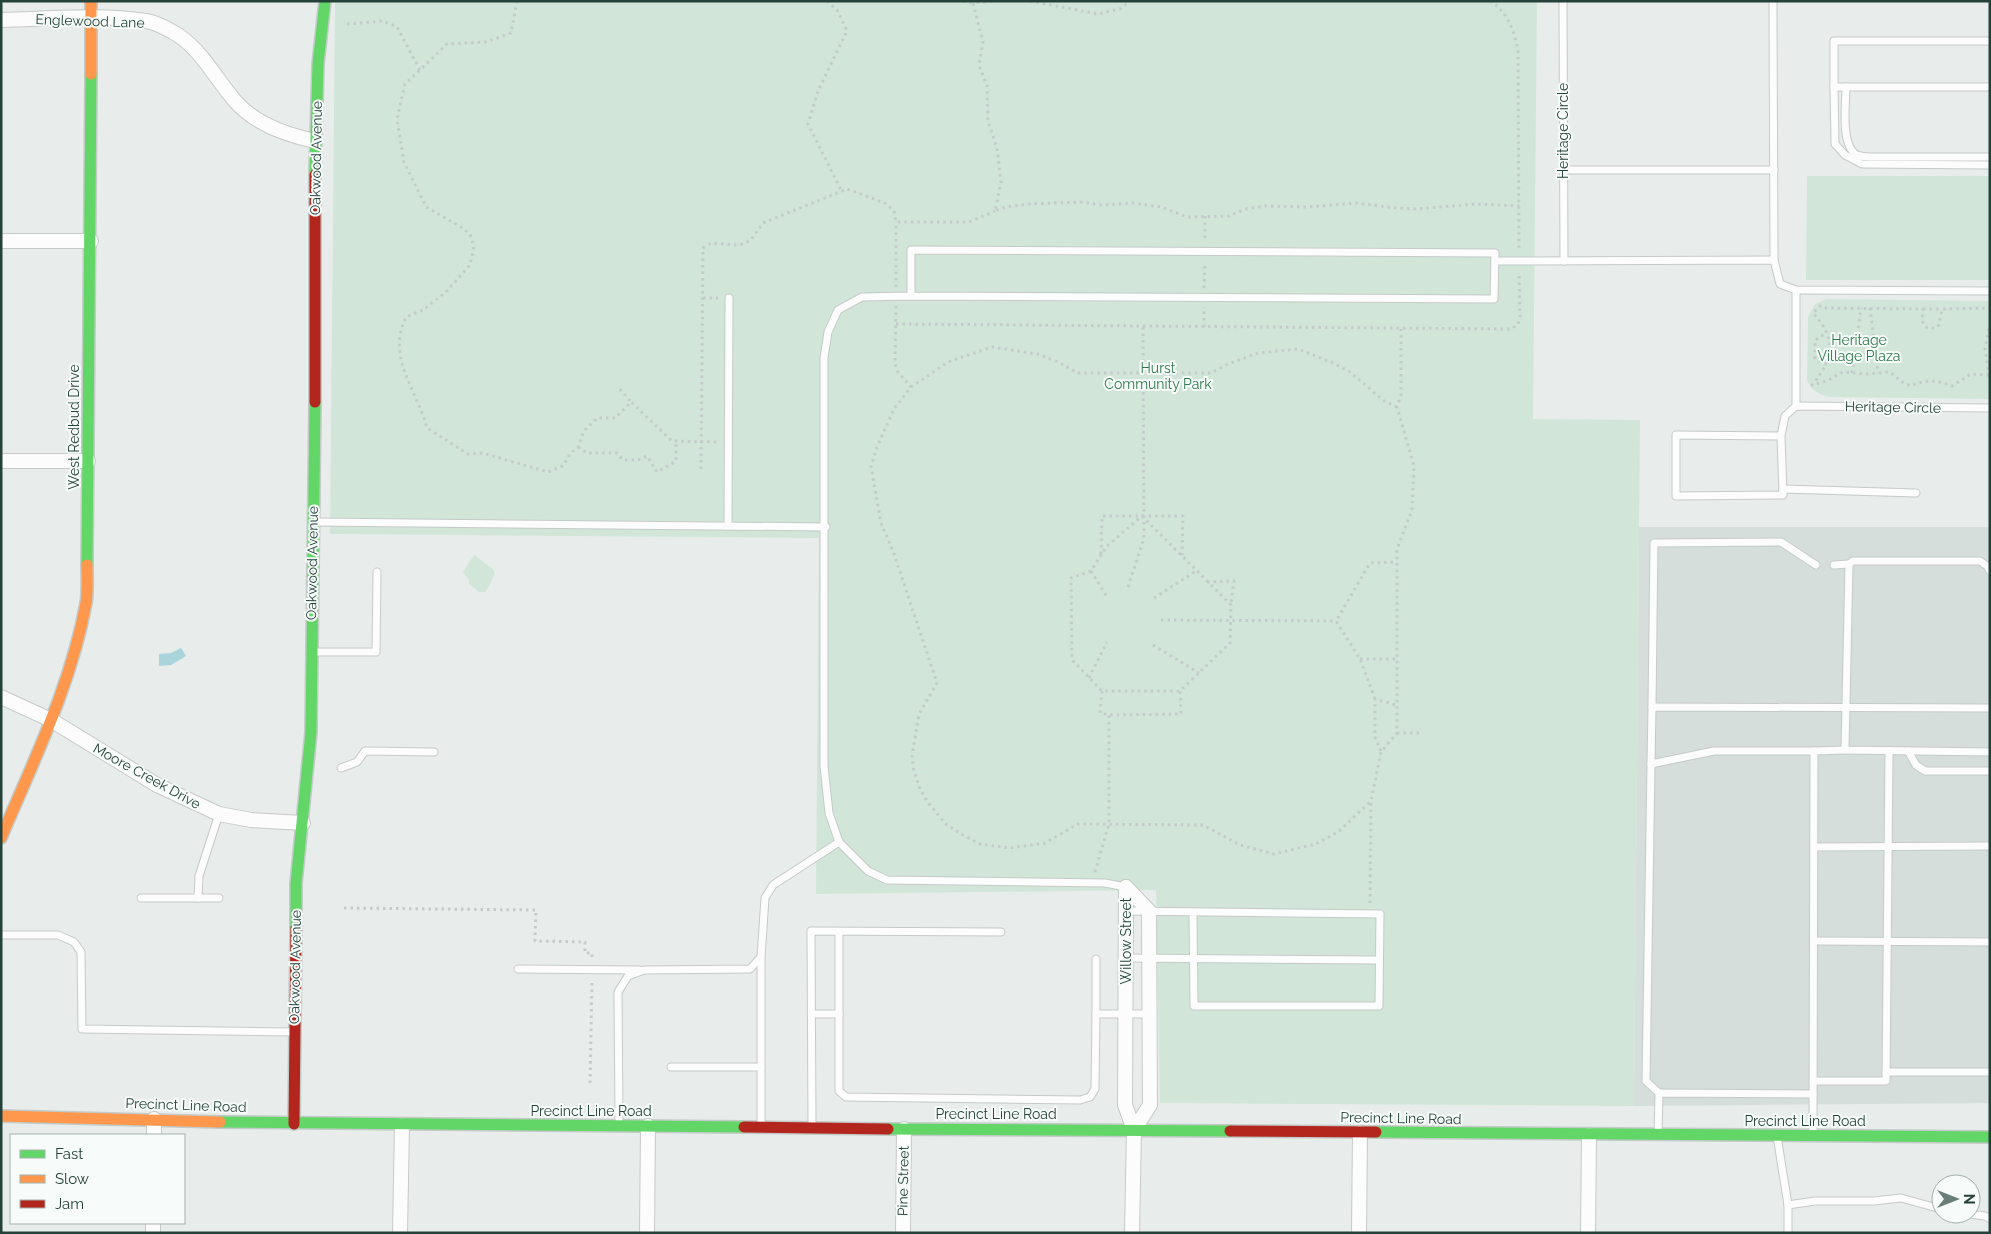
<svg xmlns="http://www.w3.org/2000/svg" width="1991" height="1234" font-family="Raleway,sans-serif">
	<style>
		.built { fill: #d6dedb }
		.green { fill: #d1e6d8 }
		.water { fill: #a9d4db }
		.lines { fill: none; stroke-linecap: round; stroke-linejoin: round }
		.lane-casing { stroke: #c5cac8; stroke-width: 9 }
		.street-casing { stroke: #c5cac8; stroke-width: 16 }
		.fast-casing { stroke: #c3cbc8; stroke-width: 14 }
		.slow-casing { stroke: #c3cbc8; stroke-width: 14 }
		.jam-casing { stroke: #c3cbc8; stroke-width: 14 }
		.path { stroke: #c3ccca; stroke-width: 3; stroke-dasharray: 2.5 4; stroke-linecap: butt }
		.lane { stroke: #fcfcfc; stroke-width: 7 }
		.street { stroke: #fcfcfc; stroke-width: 14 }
		.fast { stroke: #63d668; stroke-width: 11 }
		.slow { stroke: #ff974d; stroke-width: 11 }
		.jam { stroke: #b3261e; stroke-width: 11 }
		.labels { text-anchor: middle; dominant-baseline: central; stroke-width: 4; stroke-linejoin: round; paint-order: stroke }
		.street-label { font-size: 14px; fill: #24423a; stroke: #f7fbf9 }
		.park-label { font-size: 14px; fill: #2d7a4b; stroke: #f7fbf9 }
	</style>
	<rect width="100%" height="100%" fill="#e8edeb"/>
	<!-- built -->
	<path class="built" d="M1639 527H1990V1103L1634 1106Z"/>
	<!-- green -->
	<g class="green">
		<path d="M335 1H1537L1533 419 1640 420 1634 1106 1160 1103 1156 890 816 894 819 538 330 534Z"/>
		<path d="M1807 176H1990V280H1806Z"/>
		<path d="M1826 299 1990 301V399L1830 397C1818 394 1812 391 1807 380L1808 317 1815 304Z"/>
		<path d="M474 555 493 569 495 574C491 580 490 587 485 592H479L469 584V580L463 572Z"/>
	</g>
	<!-- water -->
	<path class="water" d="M181 648 186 656 171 665 159 666V654L171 653Z"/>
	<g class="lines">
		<defs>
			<g id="lane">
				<path d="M1563 1 1564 261"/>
				<path d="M1773 1 1774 260"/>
				<path d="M1834 87V41H1990"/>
				<path d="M1846 87C1846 103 1840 146 1857 155 1860 156 1865 157 1869 157H1990"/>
				<path d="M1990 87H1834L1835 144 1845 155 1862 164 1990 165"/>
				<path d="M1564 170H1774"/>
				<path d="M1495 261 1774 260 1780 284 1796 290 1990 291"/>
				<path d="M911 296V250L1495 253 1494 299 911 296 862 297 838 310 828 332 824 358V766L829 813 839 842 868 871 887 880 1105 883 1126 887"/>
				<path d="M1796 406V290"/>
				<path d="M1781 436 1676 435V496L1783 495 1781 436 1785 416 1796 406 1990 408"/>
				<path d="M1783 489 1916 493"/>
				<path d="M316 522 826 527"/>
				<path d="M728 526 729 298"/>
				<path d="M1834 565 1849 564"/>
				<path d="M1990 571 1987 566 1980 561H1853L1849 564 1845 750 1990 752"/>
				<path d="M313 652H376L377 572"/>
				<path d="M1652 707 1654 543 1781 542 1816 565"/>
				<path d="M1908 751 1916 765 1925 771H1990"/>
				<path d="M1651 764 1652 707 1990 708"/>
				<path d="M341 768 357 762 365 751 434 752"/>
				<path d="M1814 847 1990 846"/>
				<path d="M141 898H219"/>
				<path d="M198 898 199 876 219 814"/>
				<path d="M1127 911 1380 914 1379 1006H1194L1193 912"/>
				<path d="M839 932V1091L846 1097 1080 1100 1090 1097 1095 1089 1096 1014"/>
				<path d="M1 935H58L74 942 81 952 82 1029 293 1032"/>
				<path d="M1814 941 1990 942"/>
				<path d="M1126 958 1379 960"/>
				<path d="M1096 959V1014H1150"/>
				<path d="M518 969 639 970"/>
				<path d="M812 1014H839"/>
				<path d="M671 1067H761V957"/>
				<path d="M761 1067V1127"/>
				<path d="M1886 1072H1990"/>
				<path d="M1813 1081H1886L1889 751"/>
				<path d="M1659 1093 1646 1081 1651 764 1714 751H1814"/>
				<path d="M619 1125 618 992 628 976 644 970 750 969 761 957 765 898 773 885 839 842"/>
				<path d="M812 1127 811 931 1001 932"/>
				<path d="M1658 1134 1659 1093 1813 1094"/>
				<path d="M1813 1134 1814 751 1845 750"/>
				<path d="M1777 1136 1788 1205V1233"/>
				<path d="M1788 1205 1815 1201H1874L1901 1198 1941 1209"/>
				<path d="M1969 1214 1985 1216 1990 1219"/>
			</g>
			<g id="street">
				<path d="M1 20C48 19 100 14 146 21 154 22 164 27 171 31 200 46 214 77 235 101 254 123 287 135 315 141"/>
				<path d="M1 241H91"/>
				<path d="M1 461H88"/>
				<path d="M1 697 51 720 157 785 219 814 251 820 303 823"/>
				<path d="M1126 887 1125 1105 1134 1130 1132 1233"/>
				<path d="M1126 887 1149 911 1150 1105 1134 1130"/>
				<path d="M154 1135V1119"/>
				<path d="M153 1233V1223"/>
				<path d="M400 1233 402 1125"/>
				<path d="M647 1233 648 1126"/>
				<path d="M903 1233 904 1129"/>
				<path d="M1359 1233 1360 1133"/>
				<path d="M1588 1233 1589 1135"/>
			</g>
			<g id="fast">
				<path d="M315 175 318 64 325 1"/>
				<path d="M87 565 91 74"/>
				<path d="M296 928V884L311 732 315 402"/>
				<path d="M220 1122 744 1127"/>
				<path d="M888 1129 1230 1131"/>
				<path d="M1376 1132 1990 1137"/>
			</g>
			<g id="slow">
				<path d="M91 1V74"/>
				<path d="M1 838C33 762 71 686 86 603 88 591 87 578 87 565"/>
				<path d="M1 1116 220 1122"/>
			</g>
			<g id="jam">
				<path d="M315 175V402"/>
				<path d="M294 1124 296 928"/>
				<path d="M744 1127 888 1129"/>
				<path d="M1230 1131 1376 1132"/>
			</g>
		</defs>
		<!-- lane casing -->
		<use href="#lane" class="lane-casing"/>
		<!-- street casing -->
		<use href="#street" class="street-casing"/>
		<!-- fast casing -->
		<use href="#fast" class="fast-casing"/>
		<!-- slow casing -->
		<use href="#slow" class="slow-casing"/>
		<!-- jam casing -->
		<use href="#jam" class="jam-casing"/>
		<!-- path -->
		<g class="path">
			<path d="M517 1 511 33 486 42 447 44 405 84 397 119 404 162 426 207 461 227 470 234 474 247 470 265 446 292 423 310 406 317C386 357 417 390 427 428L468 454 482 453 548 472 563 466 570 454 578 447 584 431 597 418H615L631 402 672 441 718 442"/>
			<path d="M827 1 837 10 847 31 818 91 808 124 841 190"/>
			<path d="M963 1 973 3"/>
			<path d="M992 1 973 3 983 42 979 65 987 86 988 121 997 148 1001 182 995 211 1006 207 1028 204 1080 202 1102 205 1132 203 1161 207 1187 217 1229 216 1245 209 1265 206 1307 207 1356 203 1396 208 1416 209 1475 204 1520 206"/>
			<path d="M1030 1 1098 14 1120 9 1130 1"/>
			<path d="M1490 1C1508 12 1514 31 1518 50L1519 251"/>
			<path d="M347 24 383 21 397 27 420 70"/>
			<path d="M1205 216V240"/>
			<path d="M896 287V222"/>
			<path d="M1204 288 1205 262"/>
			<path d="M703 298H718"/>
			<path d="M896 306 895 364 898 372 911 387"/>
			<path d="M1870 308 1878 373"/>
			<path d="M1923 309H1942"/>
			<path d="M896 324 1511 329 1518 324 1520 317 1519 272"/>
			<path d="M1204 327V307"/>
			<path d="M1827 364 1822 363 1815 358V340L1827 333"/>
			<path d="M1852 373 1861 308"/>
			<path d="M1989 375 1971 374 1952 386C1938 380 1926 379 1911 386L1902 382 1890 372 1865 374 1843 372 1827 381 1812 385C1834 359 1837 339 1813 313L1820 306 1824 308 1923 309 1922 321 1927 328H1935L1939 325 1942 309 1990 308"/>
			<path d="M1989 376 1985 349 1990 323"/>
			<path d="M620 389 631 402"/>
			<path d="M1397 407 1384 401 1350 372 1333 363 1298 349 1258 353 1228 364 1211 373H1078L1058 362 1037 354 992 347 948 362 911 387 894 409 877 447 871 467 881 523 893 551 937 683 919 714 912 756 914 771 920 789 929 804 946 824 963 835 980 844 1010 848 1045 843 1078 824 1203 825 1240 845 1274 854 1316 844 1338 832 1371 801 1381 752 1397 733V549L1412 510 1414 466 1397 407 1401 395V329"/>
			<path d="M578 447 587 453H617L623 460H638L647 456 657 472 676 461V440"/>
			<path d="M701 469 703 248 711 243 734 245 743 244 751 240 763 223 847 189 885 203 894 211 896 222H969L995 211"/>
			<path d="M1142 516 1231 605 1230 643 1180 691H1102L1072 660 1071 578 1091 571 1106 547Z"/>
			<path d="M1101 554 1102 516H1183L1182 556"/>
			<path d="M1091 571 1107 597"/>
			<path d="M1207 582 1234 581 1231 604"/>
			<path d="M1128 587 1144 538 1143 326"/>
			<path d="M1154 598 1196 571"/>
			<path d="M1161 620 1336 621"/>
			<path d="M1153 645 1199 673"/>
			<path d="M1360 659H1397"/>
			<path d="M1089 678 1107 642"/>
			<path d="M1102 691 1100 713 1109 715 1181 714 1180 691"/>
			<path d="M1375 699 1360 659 1336 621 1370 563 1397 562"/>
			<path d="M1397 733H1419"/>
			<path d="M1381 751 1375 737V699L1396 705"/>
			<path d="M1095 872 1109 824V715"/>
			<path d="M1370 903 1371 802"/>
			<path d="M344 908 536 910 535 941 585 942V953H592V959"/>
			<path d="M590 1083 592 981"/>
		</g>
		<!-- lane -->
		<use href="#lane" class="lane"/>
		<!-- street -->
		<use href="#street" class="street"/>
		<!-- fast -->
		<use href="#fast" class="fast"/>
		<!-- slow -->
		<use href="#slow" class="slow"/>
		<!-- jam -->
		<use href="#jam" class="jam"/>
	</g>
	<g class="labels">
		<!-- street labels -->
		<g class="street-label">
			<text transform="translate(90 21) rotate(2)">Englewood Lane</text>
			<text transform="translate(1563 131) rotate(-90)">Heritage Circle</text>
			<text transform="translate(316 158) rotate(-89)">Oakwood Avenue</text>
			<text transform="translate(1893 407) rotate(1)">Heritage Circle</text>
			<text transform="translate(74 427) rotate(-90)">West Redbud Drive</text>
			<text transform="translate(312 563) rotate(-89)">Oakwood Avenue</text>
			<text transform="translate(147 776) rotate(29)">Moore Creek Drive</text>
			<text transform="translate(1126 941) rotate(-90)">Willow Street</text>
			<text transform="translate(295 967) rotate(-89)">Oakwood Avenue</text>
			<text transform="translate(186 1105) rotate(2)">Precinct Line Road</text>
			<text x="591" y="1111">Precinct Line Road</text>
			<text x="996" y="1114">Precinct Line Road</text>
			<text transform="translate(1401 1118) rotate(1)">Precinct Line Road</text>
			<text x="1805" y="1121">Precinct Line Road</text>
			<text transform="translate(903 1181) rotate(-89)">Pine Street</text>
		</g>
		<!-- park labels -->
		<g class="park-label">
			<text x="1859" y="340">Heritage<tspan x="1859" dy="16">Village Plaza</tspan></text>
			<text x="1158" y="368">Hurst<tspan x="1158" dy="16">Community Park</tspan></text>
		</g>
	</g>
	<!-- border -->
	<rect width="1991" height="1234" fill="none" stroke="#24423a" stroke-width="5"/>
	<!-- legend -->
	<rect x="10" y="1134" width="175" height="90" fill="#f7fbf9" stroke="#a3b1ad"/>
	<rect x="20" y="1150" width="25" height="8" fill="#63d668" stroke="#a3b1ad"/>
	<text x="55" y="1159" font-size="15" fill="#24423a">Fast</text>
	<rect x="20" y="1175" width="25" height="8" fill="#ff974d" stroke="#a3b1ad"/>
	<text x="55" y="1184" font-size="15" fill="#24423a">Slow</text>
	<rect x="20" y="1200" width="25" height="8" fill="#b3261e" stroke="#a3b1ad"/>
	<text x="55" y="1209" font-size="15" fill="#24423a">Jam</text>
	<!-- north arrow -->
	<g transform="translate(1956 1199) rotate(90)"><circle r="24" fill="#f7fbf9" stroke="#a3b1ad"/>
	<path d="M0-4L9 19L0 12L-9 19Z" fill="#697e78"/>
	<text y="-8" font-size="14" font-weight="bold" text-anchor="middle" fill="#24423a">N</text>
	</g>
</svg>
